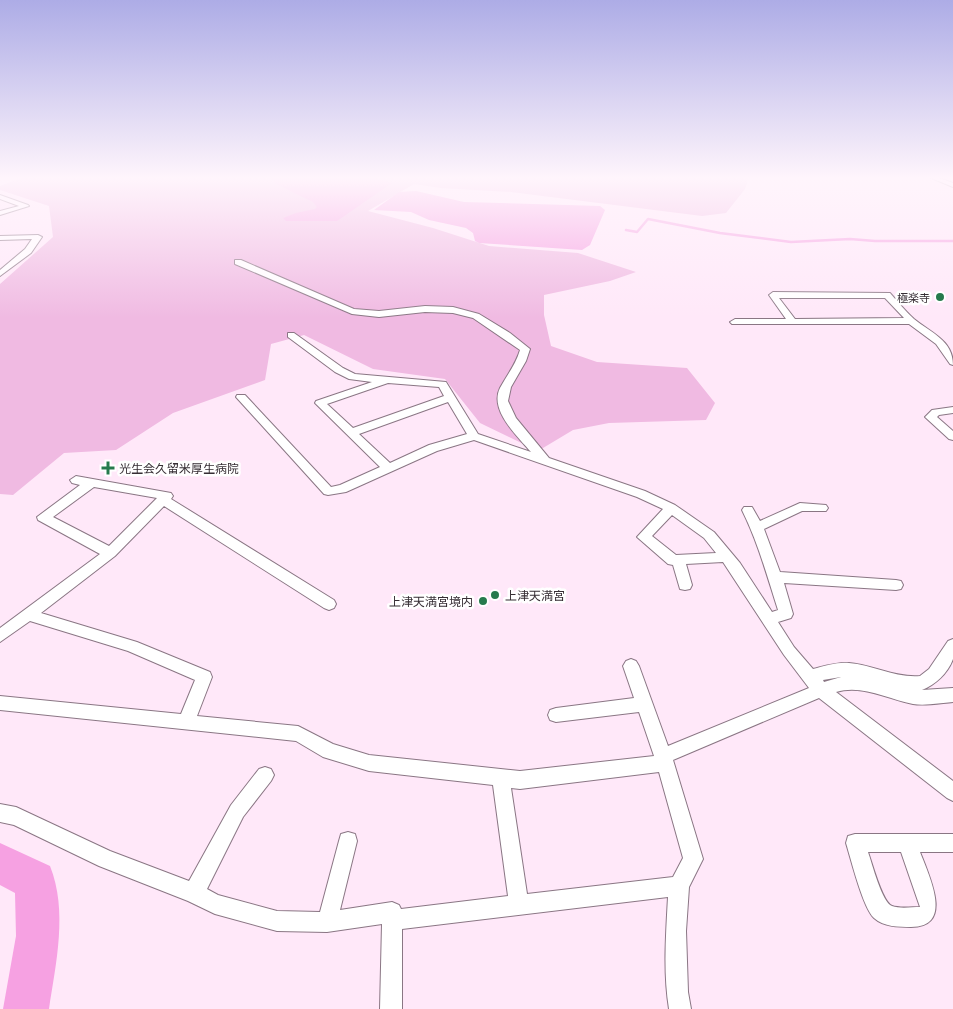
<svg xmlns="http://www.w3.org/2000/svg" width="953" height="1009" font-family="'Noto Serif','Noto Sans JP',serif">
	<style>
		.green { fill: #f0bae2 }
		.water { fill: #f6a1e2 }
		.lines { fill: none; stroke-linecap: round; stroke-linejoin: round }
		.stream { stroke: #f6a1e2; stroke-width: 2.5 }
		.river { fill: #f6a1e2; fill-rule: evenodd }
		.minor-casing { stroke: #8a7684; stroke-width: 2 }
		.minor { fill: #fff; fill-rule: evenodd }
		.poi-dot { fill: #267a4d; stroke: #fff; stroke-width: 2 }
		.labels { text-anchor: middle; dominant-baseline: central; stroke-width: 5; stroke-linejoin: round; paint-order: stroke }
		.far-poi-label { font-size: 11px; fill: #362e34; stroke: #fff; text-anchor: end }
		.poi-label { font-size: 12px; fill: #362e34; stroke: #fff; text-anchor: start }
	</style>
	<rect width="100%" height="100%" fill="#ffe8f9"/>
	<!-- green -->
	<path class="green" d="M24 177H749L745 189 726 213 702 216 511 192 441 188 414 184 368 211 433 228 489 246 578 253 636 272 610 281 544 295V315L551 346 597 362 687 368 715 403 706 420 609 423 573 430 538 451 480 423 445 379 373 369 304 335 271 344 265 380 173 413 116 450 64 453 13 495 0 494V284L53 237 49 206 0 190V186Z"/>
	<!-- water -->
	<g class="water">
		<path d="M272 177H364L392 183 337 221H286L283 218 296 213 315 209 317 207 313 202 276 184Z"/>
		<path d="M416 191 464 202 600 206 605 210 590 245 582 250 479 243 475 241 473 233 466 228 429 220 411 212 374 210 399 192Z"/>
	</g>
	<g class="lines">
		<!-- stream -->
		<path class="stream" d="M626 230 637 232 648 219 720 233 791 242 850 239 875 241H953"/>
		<!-- river -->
		<path class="river" d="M0 843 50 866C68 911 56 963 49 1009H3L16 936 15 893 0 885Z"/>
		<defs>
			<g id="minor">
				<path d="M929 177H937L953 183V187Z"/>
				<path d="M0 195 28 205 29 206 0 215V211L19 206 0 199Z"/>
				<path d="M38 235 42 237 31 253 0 276V270L25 249 32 239 0 240V236Z"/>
				<path d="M235 260H241L354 309 379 311 425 306 453 307 479 314 510 333 530 349 526 361 511 387 508 401 516 418 549 458 645 491 675 505 714 532 740 563 772 612 778 610C767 576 758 542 742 510L744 507H752L760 521 800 503 826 505 828 508 826 511H802L764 529 780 572 896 580 901 581 903 585 901 589 896 590 784 583 793 614 791 618 778 622 794 647 813 669C825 666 837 662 849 663 873 665 895 678 920 676L929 669 948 641 953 639C953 645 953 653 953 659 948 673 935 685 922 690L953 688V702C941 703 925 706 913 704 888 699 862 684 836 692L953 781V801L947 798 819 698 673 760 703 859 689 887 686 931 688 992 691 1009H669C663 972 666 934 668 897L402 929V1009H380L382 924 327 932 277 931 215 914 188 901 99 866 14 825 0 822V804L16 807 110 851 189 881 231 805 259 769 265 767 271 769 274 775 271 781 243 817 207 889 218 895 277 911 320 912 339 841 341 834 348 832 355 834 357 841 340 910 392 902 399 905 401 909 508 896 493 785 369 771 323 757 296 741 0 710V696L181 714 195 680 128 651 30 621 0 642V628L100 554 38 520 37 517 80 485 72 483 70 480 76 476 171 493 173 496 171 499 334 600 336 604 334 608 329 610 324 608 164 506 115 556 41 613 137 642 210 672 212 677 197 716 298 726 333 744 369 755 520 771 654 756 639 712 556 722 550 720 548 715 550 710 556 708 634 698 623 666 626 661 631 659 636 661 639 666 668 746 809 688 784 655 723 562 686 564 692 585 690 589 685 590 680 589 673 565 668 564 637 537 663 509 637 497 474 440 437 451 346 492 328 495 324 494 236 397 237 395H245L331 487 340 485 380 467 315 403 316 401 372 382 349 379 335 372 288 337V333H294L343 368 355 374 446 382 478 434 531 452C517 436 489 410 500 388 507 375 516 364 520 350L473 318 453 313 425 312 379 317 352 314 235 264ZM388 383 439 387 444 396 353 428 327 404ZM448 402 467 434 429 445 390 463 359 434ZM94 487 157 498 109 546 53 517ZM672 515 704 538 716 553 676 555 652 536ZM841 677 824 682 823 680ZM659 772 683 858 673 877 527 894 511 788 520 789Z"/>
				<path d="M773 292 890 293C898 302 906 312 914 319 931 333 953 340 953 365L950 364 936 344 909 324H732L730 322 735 319H786L769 295ZM779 298H885L904 318 795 319Z"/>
				<path d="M953 407V413L939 415 937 417 953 431V440L949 439 925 417 932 410Z"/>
				<path d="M855 834H953V852H920C931 880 953 927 911 927 899 927 884 927 874 918 863 908 851 859 846 843L848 836ZM868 852H901L920 907C912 907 900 909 892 906 882 903 872 863 868 852Z"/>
			</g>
		</defs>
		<!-- minor casing -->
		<use href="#minor" class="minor-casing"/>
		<!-- minor -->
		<use href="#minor" class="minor"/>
	</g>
	<!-- sky -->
	<linearGradient id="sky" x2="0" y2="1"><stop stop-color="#adace6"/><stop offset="0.56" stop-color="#fff5fc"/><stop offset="1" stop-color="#fff5fc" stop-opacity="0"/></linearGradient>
	<rect width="953" height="318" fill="url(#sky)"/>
	<!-- markers -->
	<g class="poi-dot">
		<circle cx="940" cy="297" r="5"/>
		<path d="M105.5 460.5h5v5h5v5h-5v5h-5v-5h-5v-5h5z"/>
		<circle cx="495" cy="595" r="5"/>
		<circle cx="483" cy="601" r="5"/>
	</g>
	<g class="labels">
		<!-- far-poi labels -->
		<g class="far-poi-label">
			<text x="930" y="297">極楽寺</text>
		</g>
		<!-- poi labels -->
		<g class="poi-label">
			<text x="119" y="468">光生会久留米厚生病院</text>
			<text x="505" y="595">上津天満宮</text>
			<text x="473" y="601" text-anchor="end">上津天満宮境内</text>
		</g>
	</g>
</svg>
